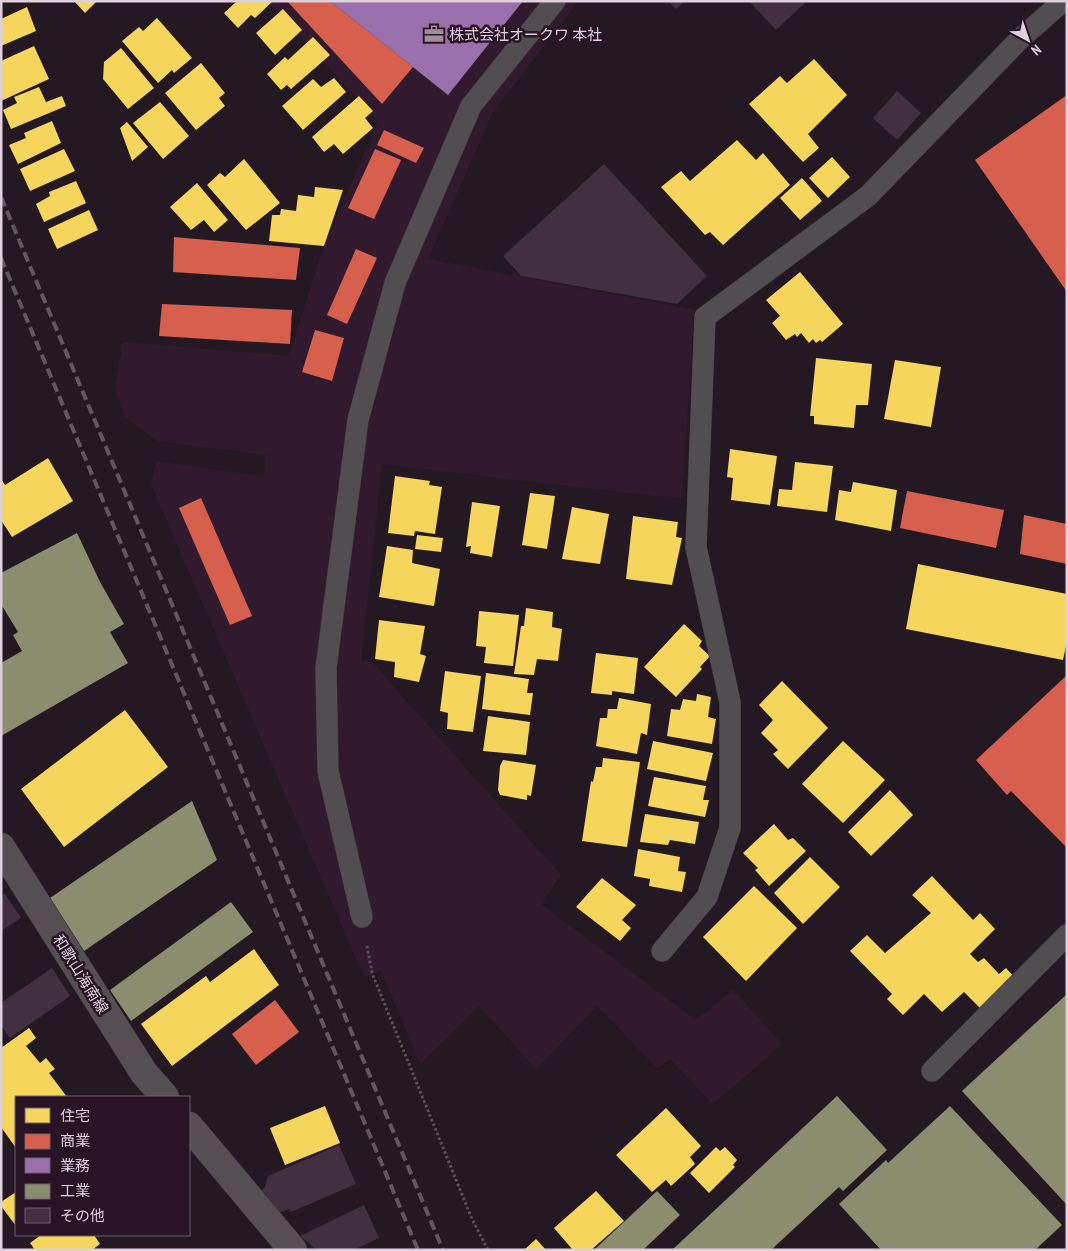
<svg xmlns="http://www.w3.org/2000/svg" width="1068" height="1251" font-family="'PT Sans Narrow','Noto Sans JP',sans-serif">
	<style>
		.built { fill: #321a2e }
		.homes { fill: #f6d55c }
		.shops { fill: #d6604d }
		.offices { fill: #9970ab }
		.industry { fill: #8c8c6e }
		.building { fill: #422f3f }
		.lines { fill: none; stroke-linecap: round; stroke-linejoin: round }
		.lane-casing { stroke: #3d333b; stroke-width: 22 }
		.secondary-casing { stroke: #3d333b; stroke-width: 29 }
		.path { stroke: #585257; stroke-width: 3; stroke-dasharray: 2.5 2.5; stroke-linecap: butt }
		.lane { stroke: #524d51; stroke-width: 21 }
		.secondary { stroke: #554f54; stroke-width: 28 }
		.rail { stroke: #5f585e; stroke-width: 4; stroke-dasharray: 10 5; stroke-linecap: butt }
		.labels { text-anchor: middle; dominant-baseline: central; stroke-width: 5; stroke-linejoin: round; paint-order: stroke }
		.poi-label { font-size: 15px; fill: #ded0dc; stroke: #291426; text-anchor: start }
		.street-label { font-size: 15px; fill: #ded0dc; stroke: #291426 }
	</style>
	<rect width="100%" height="100%" fill="#241922"/>
	<!-- built -->
	<path class="built" d="M267 1H578L492 114 428 259 694 310 682 499 382 464 361 661 372 662 561 875 541 904 696 1020 733 990 782 1044 713 1104 670 1059 658 1069 597 1006 536 1069 479 1006 420 1064 381 970 364 977 151 484 156 461 264 476 266 455 158 441 125 417 115 388 123 342 289 356 322 251 378 121Z"/>
	<!-- homes -->
	<g class="homes">
		<path d="M74 1H97L85 13Z"/>
		<path d="M237 1H273L255 18 251 15 238 28 224 13Z"/>
		<path d="M27 7 36 31 1 46V19Z"/>
		<path d="M283 9 302 30 275 55 256 33Z"/>
		<path d="M157 18 192 58 174 73 172 70 158 83 122 41 139 27 143 31Z"/>
		<path d="M313 37 330 55 291 89 287 85 281 90 267 74 285 57 288 60Z"/>
		<path d="M34 46 49 79 1 101V61Z"/>
		<path d="M121 48 154 88 128 109 103 79 104 62Z"/>
		<path d="M814 59 847 95 808 134 819 148 803 162 749 104 780 76 787 83Z"/>
		<path d="M201 63 225 93 219 98 225 106 196 130 165 93Z"/>
		<path d="M334 78 346 92 303 130 282 106 313 79 321 87Z"/>
		<path d="M39 87 46 102 62 96 66 106 11 129 3 110 17 103 14 97Z"/>
		<path d="M359 96 373 111 365 118 373 128 343 154 334 144 324 152 312 137Z"/>
		<path d="M160 102 189 136 163 159 133 123Z"/>
		<path d="M52 121 61 143 18 164 9 145 26 138 24 133Z"/>
		<path d="M127 122 148 147 132 161 120 128Z"/>
		<path d="M737 140 756 160 763 153 790 185 723 245 710 232 705 235 661 187 681 171 690 181Z"/>
		<path d="M64 149 75 171 30 191 20 169Z"/>
		<path d="M832 157 850 177 828 198 809 178Z"/>
		<path d="M244 159 280 203 246 230 207 185 220 173 225 177Z"/>
		<path d="M802 178 822 201 800 220 780 198Z"/>
		<path d="M76 181 86 203 44 222 36 204 50 196 49 192Z"/>
		<path d="M197 183 228 220 214 232 204 220 191 230 170 207Z"/>
		<path d="M315 187 343 190 324 246 269 241 272 215H280L281 209 296 211 298 195 314 197Z"/>
		<path d="M89 210 98 230 57 249 48 229Z"/>
		<path d="M800 272 843 324 822 342 820 340 816 343 813 339 809 343 801 333 797 337 795 334 786 340 772 323 780 316 766 300Z"/>
		<path d="M816 358 872 364 868 405H856L854 428 814 424V416H810Z"/>
		<path d="M895 360 941 367 931 427 884 419Z"/>
		<path d="M730 449 777 456 770 505 731 500 733 478 727 477Z"/>
		<path d="M48 458 73 501 12 537 1 520V479L5 485Z"/>
		<path d="M795 462 833 466 827 512 777 506 779 489 792 490Z"/>
		<path d="M395 476 430 481 429 485 442 487 435 534 415 531 414 536 388 533Z"/>
		<path d="M853 482 897 490 891 531 835 520 839 490 851 492Z"/>
		<path d="M530 493 555 496 547 549 522 545Z"/>
		<path d="M472 502 500 506 492 557 470 553 471 546 466 547Z"/>
		<path d="M572 507 609 514 600 564 562 559Z"/>
		<path d="M633 516 678 522 676 537 682 538 672 585 626 579Z"/>
		<path d="M417 535 443 538 441 552 415 549Z"/>
		<path d="M387 546 413 550 412 563 440 569 434 606 379 597Z"/>
		<path d="M918 564 1067 594V641L1063 660 906 629Z"/>
		<path d="M526 608 553 612 552 627 562 629 558 661 537 659 534 675 514 674 521 626H524Z"/>
		<path d="M479 611 519 615 513 666 484 663 486 647 476 646Z"/>
		<path d="M379 620 425 626 420 654 426 656 419 682 394 677 395 662 375 659Z"/>
		<path d="M684 624 702 641 699 646 710 656 700 667 702 669 676 697 644 667Z"/>
		<path d="M596 653 638 658 634 694 612 691V695L591 693Z"/>
		<path d="M445 671 481 676 473 732 447 729 448 713 440 711Z"/>
		<path d="M486 673 529 679 527 693H533L530 715 482 709Z"/>
		<path d="M782 681 828 728 788 769 773 754 778 750 761 733 773 720 759 705Z"/>
		<path d="M697 694 711 697 708 717 716 719 712 744 667 736 671 709 680 710 683 699 696 701Z"/>
		<path d="M619 698 651 704 647 735 641 733 637 754 596 746 600 718H607L608 709H617Z"/>
		<path d="M125 710 168 767 64 847 21 789Z"/>
		<path d="M488 716 530 722 526 755 483 751Z"/>
		<path d="M653 741 713 753 706 781 647 769Z"/>
		<path d="M843 741 885 780 843 823 802 784Z"/>
		<path d="M603 758 640 762 627 847 582 841 591 781 593 782 596 767H602Z"/>
		<path d="M503 760 536 765 531 796 527 795V800L500 795 498 790 500 766Z"/>
		<path d="M654 777 706 786 703 800H709L705 817 648 806Z"/>
		<path d="M890 790 913 815 871 856 848 832Z"/>
		<path d="M645 814 699 822 695 844 670 840 668 845 640 842Z"/>
		<path d="M774 824 788 840 793 838 806 851 769 886 755 870 758 868 743 853Z"/>
		<path d="M638 849 680 857 678 871 686 872 682 892 649 886 650 879 634 876Z"/>
		<path d="M810 857 840 887 803 924 774 893Z"/>
		<path d="M932 876 973 920 980 913 995 929 970 954 978 962 984 958 999 974 1006 968 1016 979 982 1010 964 992 942 1012 924 994 903 1015 887 999 892 994 850 951 867 935 885 953 931 913 912 895Z"/>
		<path d="M602 878 636 905 622 920 631 928 620 941 576 907Z"/>
		<path d="M754 886 797 928 746 981 703 937Z"/>
		<path d="M254 949 279 985 172 1066 141 1024 206 976 210 982Z"/>
		<path d="M29 1028 36 1038 26 1046 40 1063 46 1058 55 1069 49 1073 67 1097H16V1148L1 1127V1048Z"/>
		<path d="M325 1106 340 1143 285 1165 270 1128Z"/>
		<path d="M666 1108 701 1146 690 1157 695 1164 671 1186 666 1180 652 1192 616 1155Z"/>
		<path d="M716 1147 720 1151 725 1147 737 1160 733 1165 735 1167 709 1193 690 1173Z"/>
		<path d="M596 1191 624 1221 591 1250H573L554 1228Z"/>
		<path d="M16 1192V1226L1 1206V1202Z"/>
		<path d="M41 1235H94L100 1244 92 1250H35L30 1243Z"/>
		<path d="M536 1239 546 1250H524Z"/>
	</g>
	<!-- shops -->
	<g class="shops">
		<path d="M287 1H330L413 67 382 104Z"/>
		<path d="M1067 95V292L975 160Z"/>
		<path d="M384 130 424 148 416 163 377 145Z"/>
		<path d="M375 149 401 160 374 219 348 208Z"/>
		<path d="M174 237 300 248 296 280 173 272Z"/>
		<path d="M356 249 377 258 347 324 327 315Z"/>
		<path d="M162 304 292 310 290 344 159 336Z"/>
		<path d="M315 330 344 338 332 381 302 372Z"/>
		<path d="M907 491 1004 510 996 548 900 528Z"/>
		<path d="M201 498 252 616 230 625 179 508Z"/>
		<path d="M1024 515 1067 524V564L1020 554Z"/>
		<path d="M1067 675V848L1011 791 1007 795 976 760Z"/>
		<path d="M275 1000 299 1032 256 1065 232 1034Z"/>
	</g>
	<!-- offices -->
	<path class="offices" d="M330 1H523L448 95Z"/>
	<!-- industry -->
	<g class="industry">
		<path d="M77 533 100 582 124 624 110 632 128 663 1 736V663L22 651 13 635 18 632 1 604V573Z"/>
		<path d="M192 801 217 860 84 951 50 898Z"/>
		<path d="M231 902 253 932 131 1021 110 990Z"/>
		<path d="M1067 994V1205L962 1091Z"/>
		<path d="M837 1096 887 1150 843 1191 839 1187 771 1250H672Z"/>
		<path d="M950 1106 1062 1225 1035 1250H881L839 1204 886 1160 888 1163Z"/>
		<path d="M657 1191 680 1215 643 1250H594Z"/>
	</g>
	<!-- building -->
	<g class="building">
		<path d="M668 1H685L676 9Z"/>
		<path d="M749 1H807L776 30Z"/>
		<path d="M897 91 921 113 897 140 873 118Z"/>
		<path d="M604 164 707 276 677 304 521 276 503 256Z"/>
		<path d="M5 894 21 918 1 931V896Z"/>
		<path d="M52 968 70 996 10 1038 1 1025V1003Z"/>
		<path d="M339 1145 356 1184 291 1212 289 1209 278 1213 259 1191 264 1189 268 1176Z"/>
		<path d="M364 1205 379 1238 354 1250H317L300 1236Z"/>
	</g>
	<g class="lines">
		<defs>
			<g id="lane">
				<path d="M362 917 328 771 326 668 358 420 395 283 471 106 555 1"/>
				<path d="M662 951 707 897 730 828V702L696 547 705 317 868 196 1019 40 1063 1"/>
				<path d="M932 1071 1067 935"/>
			</g>
			<g id="secondary">
				<path d="M1 847 144 1073 165 1097"/>
				<path d="M189 1126 293 1250"/>
			</g>
		</defs>
		<!-- lane casing -->
		<use href="#lane" class="lane-casing"/>
		<!-- secondary casing -->
		<use href="#secondary" class="secondary-casing"/>
		<!-- path -->
		<path class="path" d="M367 946 372 973 472 1219 488 1250"/>
		<!-- lane -->
		<use href="#lane" class="lane"/>
		<!-- secondary -->
		<use href="#secondary" class="secondary"/>
		<!-- rail -->
		<g class="rail">
			<path d="M1 197 443 1250"/>
			<path d="M1 258 418 1250"/>
		</g>
	</g>
	<!-- icons -->
	<defs>
		<symbol id="office-bare" viewBox="-9 -9 18 18"><path d="M-6-3h4V-5.5h4V-3h4V5H-6ZM-1-4.5V-3h2v-1.5ZM-6 0V1H6V0Z" fill="#9d909b" stroke="#291426" stroke-width="2.5" paint-order="stroke"/></symbol>
	</defs>
	<g fill-rule="evenodd">
		<use href="#office-bare" x="420" y="20" width="28" height="28"/>
	</g>
	<g class="labels">
		<!-- poi labels -->
		<g class="poi-label">
			<text x="449" y="34">株式会社オークワ 本社</text>
		</g>
		<!-- street labels -->
		<g class="street-label">
			<text transform="translate(81 974) rotate(58)">和歌山海南線</text>
		</g>
	</g>
	<!-- border -->
	<rect width="1068" height="1251" fill="none" stroke="#ded0dc" stroke-width="5"/>
	<!-- legend -->
	<rect x="15" y="1096" width="175" height="140" fill="#291426" stroke="#715f6f"/>
	<rect x="25" y="1108" width="25" height="15" fill="#f6d55c" stroke="#715f6f"/>
	<text x="60" y="1121" font-size="15" fill="#ded0dc">住宅</text>
	<rect x="25" y="1134" width="25" height="15" fill="#d6604d" stroke="#715f6f"/>
	<text x="60" y="1146" font-size="15" fill="#ded0dc">商業</text>
	<rect x="25" y="1158" width="25" height="15" fill="#9970ab" stroke="#715f6f"/>
	<text x="60" y="1171" font-size="15" fill="#ded0dc">業務</text>
	<rect x="25" y="1184" width="25" height="15" fill="#8c8c6e" stroke="#715f6f"/>
	<text x="60" y="1196" font-size="15" fill="#ded0dc">工業</text>
	<rect x="25" y="1208" width="25" height="15" fill="#422f3f" stroke="#715f6f"/>
	<text x="60" y="1221" font-size="15" fill="#ded0dc">その他</text>
	<!-- north arrow -->
	<g transform="translate(1028 40) rotate(140)" stroke="#291426" stroke-width="4" paint-order="stroke">
	<path d="M0-4L9 19L0 12L-9 19Z" fill="#ded0dc"/>
	<text y="-8" font-size="14" font-weight="bold" text-anchor="middle" fill="#ded0dc">N</text>
	</g>
</svg>
